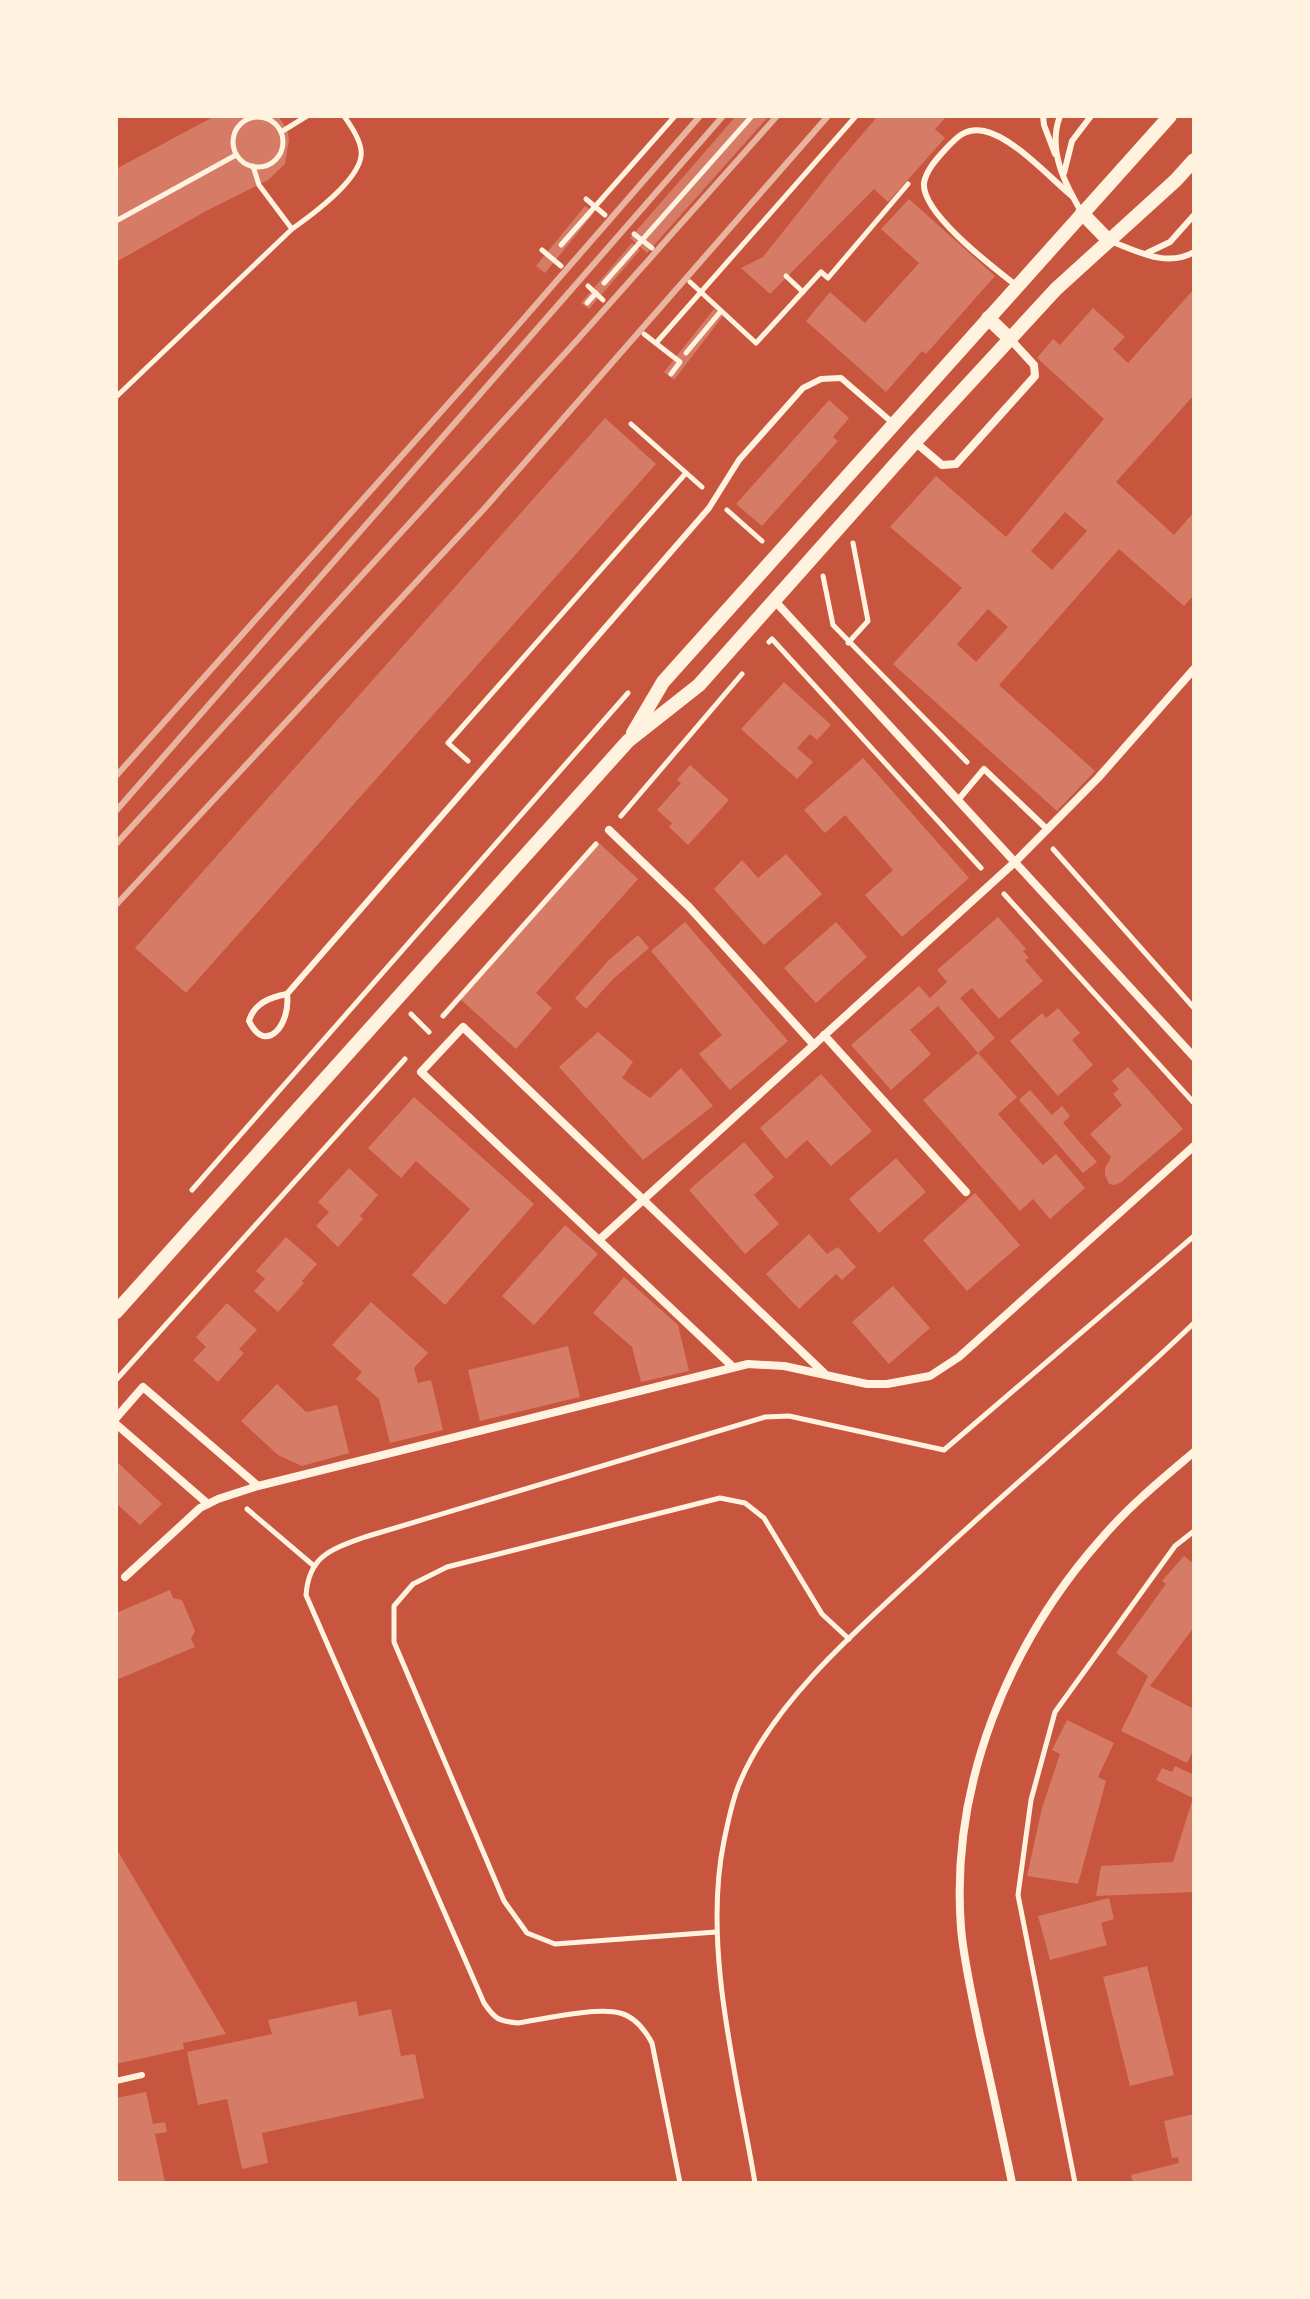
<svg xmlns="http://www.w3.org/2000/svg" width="1310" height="2299" font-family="'Noto Sans',sans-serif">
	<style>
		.building { fill: #d67c66; fill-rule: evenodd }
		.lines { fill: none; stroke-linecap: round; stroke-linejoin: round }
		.path { stroke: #fff3e0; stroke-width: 5 }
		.service { stroke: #fff3e0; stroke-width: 6 }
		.minor { stroke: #fff3e0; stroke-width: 8 }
		.tertiary { stroke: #fff3e0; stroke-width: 14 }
		.rail { stroke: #e9b49f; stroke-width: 6 }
	</style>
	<rect width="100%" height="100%" fill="#c8553d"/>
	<!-- building -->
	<g class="building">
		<path d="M215 116H278L287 129 289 139 285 164 268 180 208 210 116 262V169Z"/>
		<path d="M736 116H769L647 253 630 238Z"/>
		<path d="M878 116H947L935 129 945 138 888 202 874 189 770 294 741 268 763 257 840 160Z"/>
		<path d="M909 199 995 276 926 354 922 351 886 392 806 321 830 292 865 323 919 263 881 229Z"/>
		<path d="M585 206 594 213 545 273 536 266Z"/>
		<path d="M632 243 640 250 589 309 581 303Z"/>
		<path d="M1194 289V395L1116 482 1174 535 1194 512V595L1184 606 1119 549 999 685 1095 771 1057 811 893 664 962 588 890 527 936 476 1006 537 1104 419 1037 358 1053 339 1060 345 1093 308 1125 337 1113 349 1128 363ZM1065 512 1087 531 1052 570 1031 551ZM988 609 1008 627 976 662 957 644Z"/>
		<path d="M714 309 723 316 674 380 664 372Z"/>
		<path d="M829 400 849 418 833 437 838 441 762 526 736 504Z"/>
		<path d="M605 418 656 464 186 993 135 948Z"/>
		<path d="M784 682 831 725 817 740 810 734 797 748 813 762 797 779 741 729Z"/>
		<path d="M863 758 969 878 902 937 865 895 893 870 845 815 825 833 804 810Z"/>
		<path d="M690 765 729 800 688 845 669 827 672 823 657 810 681 783 677 780Z"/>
		<path d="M599 843 638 879 536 993 552 1008 516 1049 459 998Z"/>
		<path d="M786 854 822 894 764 945 714 889 742 860 758 878Z"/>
		<path d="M998 917 1026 949 1023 951 1029 958 1025 960 1043 981 999 1019 972 988 960 998 995 1038 978 1053 938 1006 910 1030 931 1054 891 1090 851 1045 919 986 930 998 947 982 937 970Z"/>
		<path d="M685 922 788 1041 730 1090 699 1054 722 1035 651 951Z"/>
		<path d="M836 922 867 957 816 1003 784 968Z"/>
		<path d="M638 935 649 948 613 979 586 1009 575 998 609 960Z"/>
		<path d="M1058 1008 1080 1033 1072 1040 1093 1065 1058 1096 1010 1041 1042 1013 1046 1018Z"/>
		<path d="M598 1032 633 1062 622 1078 650 1098 681 1068 713 1106 643 1160 559 1067Z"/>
		<path d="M978 1053 1017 1097 998 1114 1043 1165 1056 1154 1085 1188 1050 1219 1033 1199 1020 1211 923 1100Z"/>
		<path d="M1128 1067 1183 1129 1120 1183 1114 1185 1109 1184 1105 1175V1168L1111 1157 1090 1134 1122 1105 1113 1094 1119 1089 1112 1081Z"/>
		<path d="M821 1074 872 1131 831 1166 807 1140 786 1159 760 1128Z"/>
		<path d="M1030 1090 1052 1115 1062 1106 1070 1116 1063 1123 1097 1162 1083 1173 1019 1100Z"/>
		<path d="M414 1097 534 1204 445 1305 412 1275 470 1209 416 1161 401 1178 368 1148Z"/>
		<path d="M744 1142 774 1177 754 1195 779 1224 745 1254 689 1190Z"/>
		<path d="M896 1158 926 1192 879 1233 849 1199Z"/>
		<path d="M349 1168 378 1195 360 1216 363 1219 338 1247 316 1226 329 1212 318 1202Z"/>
		<path d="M975 1193 1020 1245 967 1291 923 1240Z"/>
		<path d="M565 1225 598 1254 534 1325 502 1296Z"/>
		<path d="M809 1234 827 1254 838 1247 856 1267 842 1280 836 1274 799 1309 766 1274Z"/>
		<path d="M286 1237 317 1264 302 1281 304 1283 278 1312 254 1291 265 1279 256 1271Z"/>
		<path d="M624 1277 678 1325 689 1371 641 1382 632 1347 593 1313Z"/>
		<path d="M893 1286 930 1328 889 1364 852 1322Z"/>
		<path d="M371 1302 428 1353 414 1368 418 1383 431 1380 443 1430 390 1443 379 1399 356 1379 362 1372 332 1345Z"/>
		<path d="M227 1303 257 1330 239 1349 244 1353 218 1382 193 1360 206 1347 196 1337Z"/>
		<path d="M568 1346 580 1397 480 1421 468 1370Z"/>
		<path d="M277 1384 306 1412 337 1405 349 1453 302 1466 278 1455 241 1421Z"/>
		<path d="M116 1461 162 1504 140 1525 116 1503Z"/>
		<path d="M1184 1556 1194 1564V1627L1150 1686 1194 1709V1749L1187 1763 1121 1731 1148 1676 1116 1653 1166 1584 1162 1581Z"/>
		<path d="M170 1590 173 1598 182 1600 195 1631 191 1639 195 1647 116 1680V1613Z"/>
		<path d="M1067 1720 1114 1743 1098 1777 1106 1781 1078 1884 1027 1876 1042 1808 1060 1754 1052 1750Z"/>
		<path d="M1175 1766 1194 1775V1892L1096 1896 1101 1866 1173 1862 1193 1798 1156 1780 1162 1768 1172 1772Z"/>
		<path d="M116 1848 226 2034 183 2043 184 2049 116 2064Z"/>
		<path d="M1109 1898 1114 1919 1101 1923 1107 1945 1050 1960 1038 1916Z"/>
		<path d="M1147 1966 1174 2075 1130 2086 1103 1977Z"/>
		<path d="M356 2001 359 2016 391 2009 401 2056 415 2054 424 2098 262 2133 268 2163 242 2169 227 2099 198 2105 187 2052 272 2034 268 2020Z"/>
		<path d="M146 2092 153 2124 165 2122 167 2132 155 2134 165 2183H116V2098Z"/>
		<path d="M1194 2114V2183H1133L1131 2175 1179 2163 1178 2157 1172 2158 1164 2121Z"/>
	</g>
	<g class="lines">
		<!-- path -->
		<g class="path">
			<circle cx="258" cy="142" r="25"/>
			<path d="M281 132 307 116"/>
			<path d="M253 166 259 185 292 229C312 215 358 181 361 156 363 143 351 126 344 116"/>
			<path d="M586 199 605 215"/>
			<path d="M116 221 236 155"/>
			<path d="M634 234 652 248"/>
			<path d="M561 245 675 116"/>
			<path d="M542 250 561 266"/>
			<path d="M786 276 803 292"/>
			<path d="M690 282 756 343 821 272 828 278 908 184"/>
			<path d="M604 283 752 116"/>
			<path d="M588 286 603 300"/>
			<path d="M587 303 596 293"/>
			<path d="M644 334 680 362 671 374"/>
			<path d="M656 343 856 116"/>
			<path d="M686 353 721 311"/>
			<path d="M116 397 292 229"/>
			<path d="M631 424 702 487"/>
			<path d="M727 510 762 541"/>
			<path d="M823 576 833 625 967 762"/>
			<path d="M769 642 772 639 981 868"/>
			<path d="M848 643 868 621 853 543"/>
			<path d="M468 761 448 743 686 473"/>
			<path d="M621 816 742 674"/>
			<path d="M1053 849 1194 1008"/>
			<path d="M1004 894 1194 1103"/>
			<path d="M411 1014 429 1032"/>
			<path d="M443 1016 596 844"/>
			<path d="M192 1190 628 693"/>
			<path d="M116 1380 405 1059"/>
			<path d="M247 1509 314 1566"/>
			<path d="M716 1932 555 1944 527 1933 504 1901 394 1642V1606L413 1584 447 1567 720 1498 745 1503 764 1518 822 1614 849 1639"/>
			<path d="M680 2183 652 2043C645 2030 635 2017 620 2013 596 2007 544 2019 518 2023 498 2021 495 2019 484 2003L306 1595C309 1555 332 1549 365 1537L765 1417 789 1416 944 1450 1194 1236"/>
			<path d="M755 2183C737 2076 702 1947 724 1841 728 1822 732 1800 740 1782 776 1696 871 1618 938 1555 1022 1477 1111 1403 1194 1323"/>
			<path d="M1075 2183 1018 1895 1031 1800 1055 1712 1175 1546 1194 1531"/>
		</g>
		<!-- service -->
		<g class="service">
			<path d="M1043 116 1044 125 1055 154"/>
			<path d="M1060 116C1047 150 1065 184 1082 213"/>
			<path d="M1064 173 1072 141 1091 116"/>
			<path d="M1110 241C1137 251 1167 268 1194 252"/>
			<path d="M1147 253 1170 242 1194 215"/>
			<path d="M1017 286C994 268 921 213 924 183 926 171 935 161 943 152 955 139 964 127 984 131 1013 137 1049 177 1073 197"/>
			<path d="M958 800 984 769 1048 830"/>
			<path d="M287 994C291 1024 266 1056 249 1021 254 1003 271 997 287 994L709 508 739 460 803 388 821 379 841 378 894 424"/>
			<path d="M116 2081 142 2075"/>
		</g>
		<!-- minor -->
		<g class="minor">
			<path d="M915 442 942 465 956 464 1035 376 1034 365 1010 339"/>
			<path d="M774 600 1194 1057"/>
			<path d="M609 830 689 907 814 1045"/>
			<path d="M824 1035 966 1192"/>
			<path d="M599 1240 1015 862 1098 778 1194 669"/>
			<path d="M733 1367 421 1072 463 1027 824 1373"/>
			<path d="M116 1418 143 1387 258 1486 218 1499 200 1508 125 1577"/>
			<path d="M116 1424 208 1504"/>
			<path d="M258 1486 748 1364 784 1366 867 1384H887L930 1376 959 1357 1194 1146"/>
			<path d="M1012 2183C1002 2134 991 2084 980 2035 973 2000 964 1963 961 1928 950 1786 1008 1644 1101 1539 1129 1506 1161 1480 1194 1452"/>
		</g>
		<!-- tertiary -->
		<g class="tertiary">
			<path d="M1082 213 1109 241"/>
			<path d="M988 318 1010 339"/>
			<path d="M633 733 663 682 1170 116"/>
			<path d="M116 1312 628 741 699 685 915 442 1056 289 1176 180 1194 160"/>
		</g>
		<!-- rail -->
		<g class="rail">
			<path d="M116 776 506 339 700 116"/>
			<path d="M116 811 723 116"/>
			<path d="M116 844 579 338 777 116"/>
			<path d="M116 905 484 509 828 116"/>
		</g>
	</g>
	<!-- border -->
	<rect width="1310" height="2299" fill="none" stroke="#fff3e0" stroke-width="236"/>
</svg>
